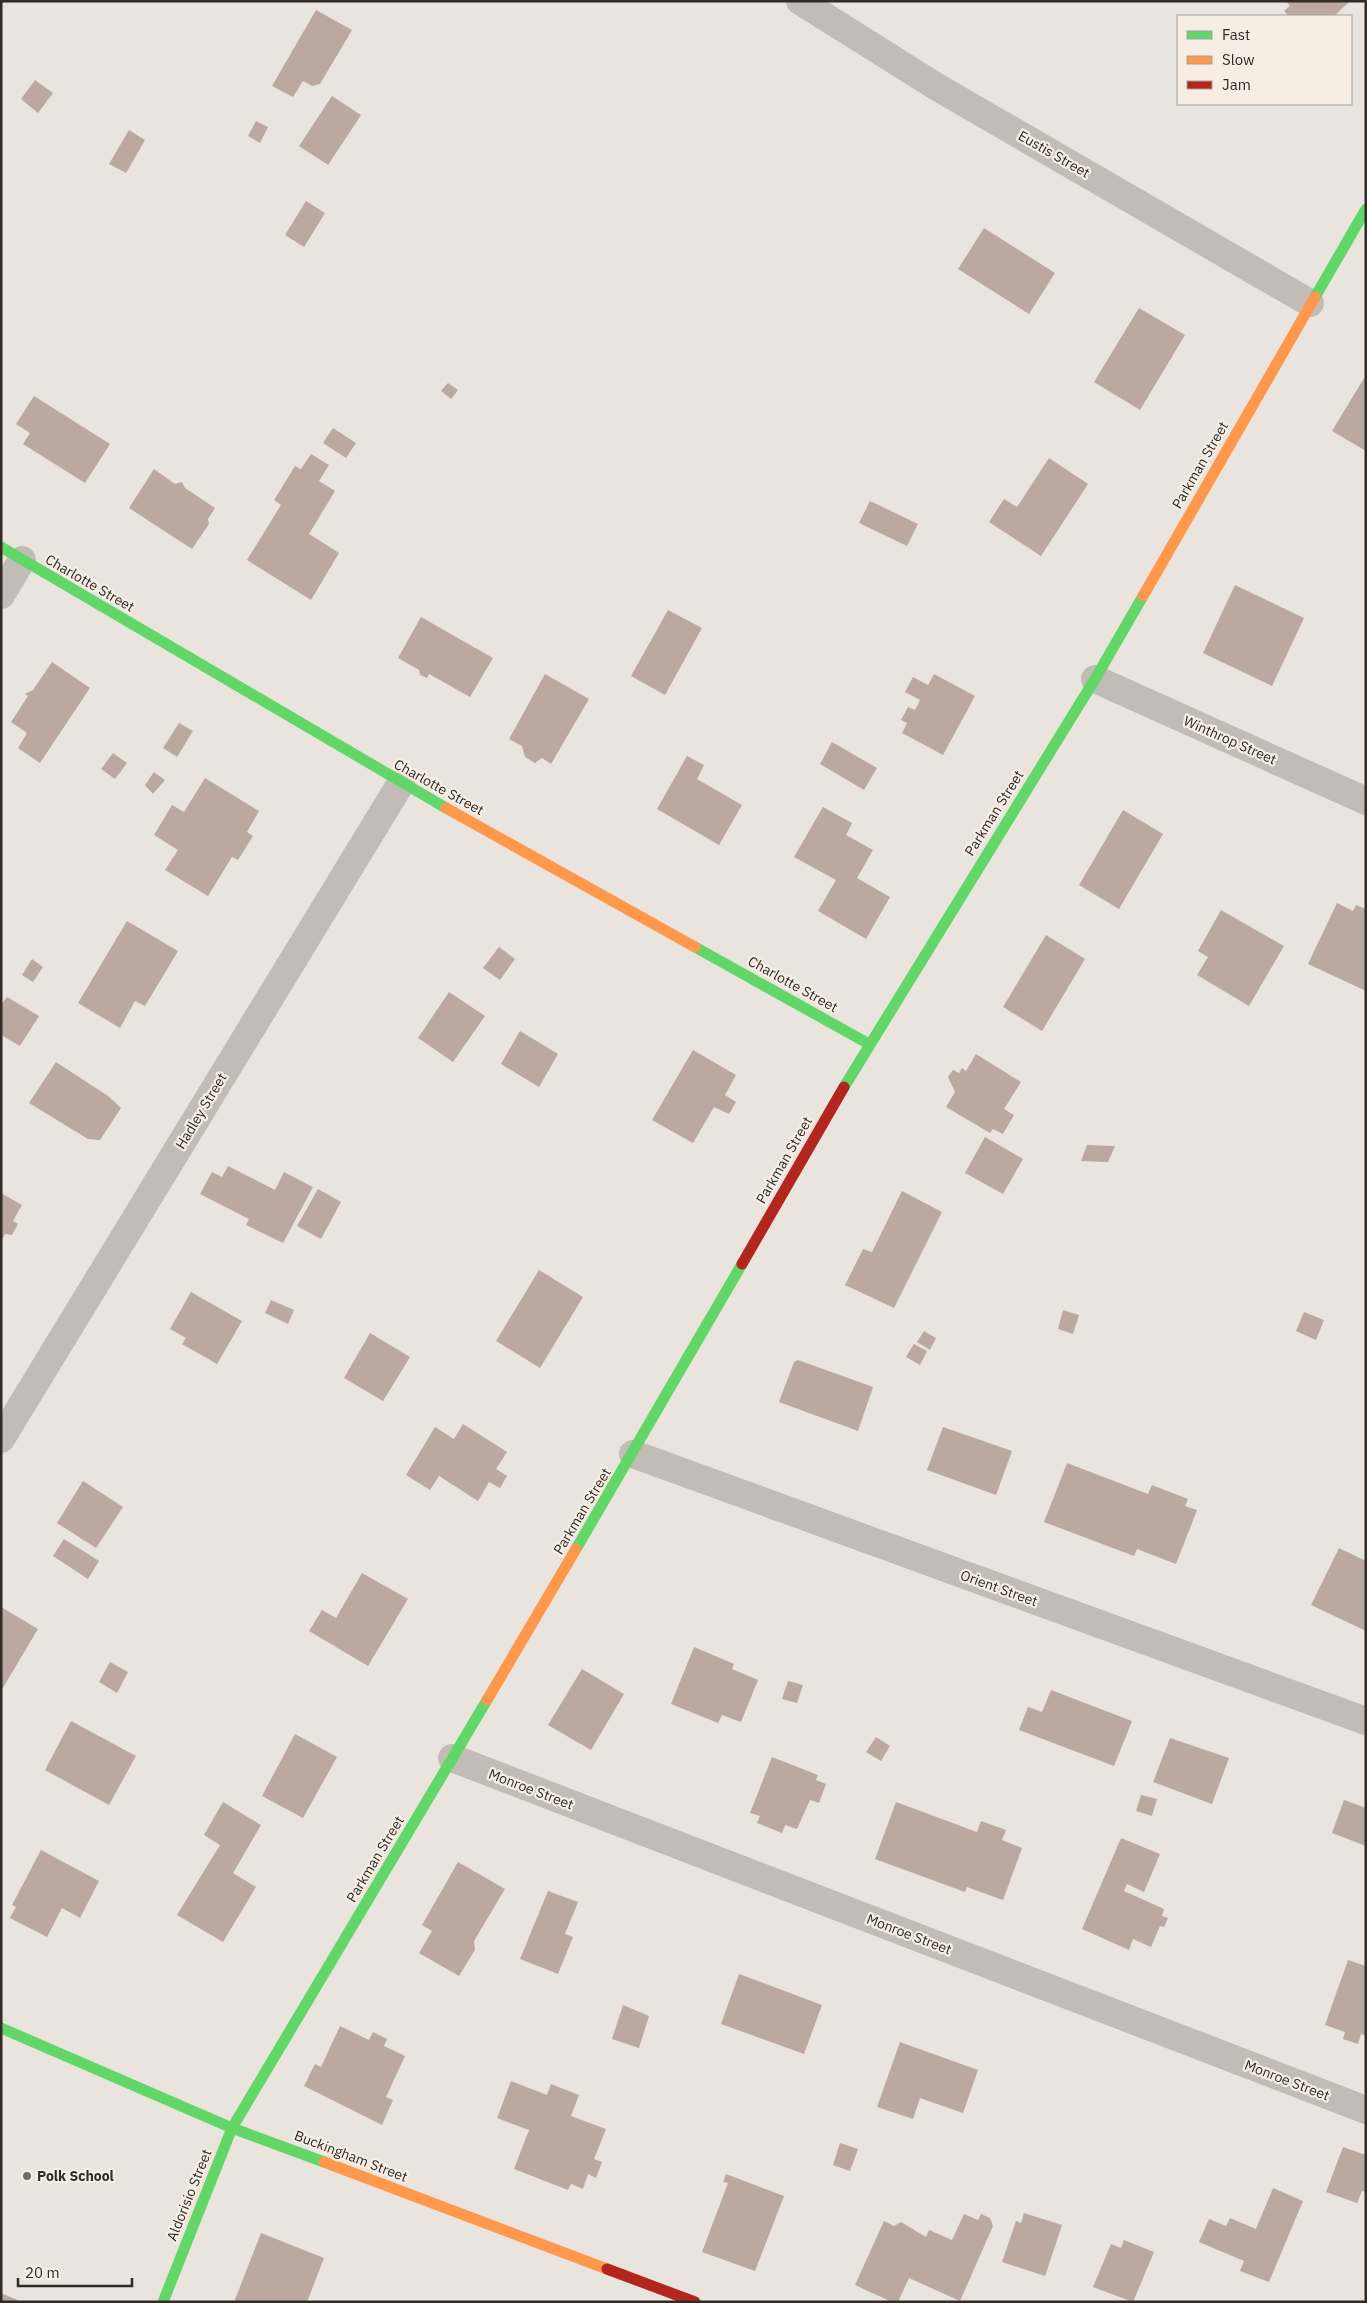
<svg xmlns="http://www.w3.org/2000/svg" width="1367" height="2303" font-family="'IBM Plex Sans',sans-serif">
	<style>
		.building { fill: #bba9a1 }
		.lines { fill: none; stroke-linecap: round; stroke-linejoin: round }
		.street { stroke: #c2bcb7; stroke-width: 28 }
		.fast { stroke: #63d668; stroke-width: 11 }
		.slow { stroke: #ff974d; stroke-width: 11 }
		.jam { stroke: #b3261e; stroke-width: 11 }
		.poi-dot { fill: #716b66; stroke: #f6eee5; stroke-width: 2 }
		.labels { text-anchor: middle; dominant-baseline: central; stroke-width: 4.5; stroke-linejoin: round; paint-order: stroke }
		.street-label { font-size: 14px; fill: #312a26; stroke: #f6eee5 }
		.poi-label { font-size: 14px; font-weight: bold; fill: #312a26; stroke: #f6eee5; text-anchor: start }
	</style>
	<rect width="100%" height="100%" fill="#e9e4de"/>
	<!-- building -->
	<g class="building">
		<path d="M1286 1H1350L1334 16H1289L1284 11 1290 6Z"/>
		<path d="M316 10 352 30 320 84 312 86 303 81 293 97 272 86Z"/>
		<path d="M35 80 53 93 38 113 21 99Z"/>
		<path d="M332 96 361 115 328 165 299 146Z"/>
		<path d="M256 121 268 127 260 143 248 136Z"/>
		<path d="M129 130 145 140 126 173 109 164Z"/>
		<path d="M306 201 325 213 304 247 285 235Z"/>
		<path d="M984 228 1055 273 1029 314 958 269Z"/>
		<path d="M1139 308 1185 335 1140 410 1094 382Z"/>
		<path d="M1366 375V451L1332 431Z"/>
		<path d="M448 383 458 390 451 399 441 391Z"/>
		<path d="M34 396 110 444 85 483 23 444 30 433 16 424Z"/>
		<path d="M333 428 356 443 346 458 323 443Z"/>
		<path d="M311 454 329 465 319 481 335 491 309 534 339 553 311 600 247 560 281 505 274 500 295 466 301 469Z"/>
		<path d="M1049 458 1088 484 1041 556 989 522 1004 499 1017 507Z"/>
		<path d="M154 469 175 484 182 482 185 488 215 508 208 519 209 524 192 549 129 508Z"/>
		<path d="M870 501 918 524 907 546 859 523Z"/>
		<path d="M1235 585 1304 618 1272 686 1203 653Z"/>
		<path d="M668 610 702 628 665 695 631 676Z"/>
		<path d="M421 617 493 658 470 697 429 674 427 678 420 675 419 670 398 658Z"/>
		<path d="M52 662 90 688 40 763 18 748 27 733 11 722 28 696 25 694 33 690Z"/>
		<path d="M545 674 589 699 551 764 542 758 535 763 525 757 522 746 509 739Z"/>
		<path d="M934 674 975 696 943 755 902 733 907 723 901 720 908 707 915 710 920 700 905 692 913 677 928 685Z"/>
		<path d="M179 723 193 731 177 757 163 748Z"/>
		<path d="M832 742 877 768 864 790 820 764Z"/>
		<path d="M113 753 127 763 115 779 101 769Z"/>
		<path d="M687 756 704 765 697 779 742 805 719 845 657 809Z"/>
		<path d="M154 772 165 780 153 794 145 785Z"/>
		<path d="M205 778 259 811 247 832 253 836 238 860 232 857 208 896 165 870 178 850 154 835 172 805 184 812Z"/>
		<path d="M823 807 852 823 846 835 873 850 857 878 890 897 866 939 818 911 836 880 794 857Z"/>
		<path d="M1123 810 1163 834 1119 909 1079 885Z"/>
		<path d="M1337 903 1353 911 1356 905 1366 909V991L1308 964Z"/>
		<path d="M1221 910 1284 946 1249 1006 1197 975 1208 957 1198 951Z"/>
		<path d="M127 921 178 951 145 1006 135 1001 120 1028 78 1003Z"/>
		<path d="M1046 935 1085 959 1042 1031 1003 1007Z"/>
		<path d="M499 947 515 959 500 980 483 968Z"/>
		<path d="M32 959 43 967 33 982 22 975Z"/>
		<path d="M449 992 485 1016 453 1062 418 1038Z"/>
		<path d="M7 997 39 1016 20 1046 1 1035V1005Z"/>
		<path d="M520 1031 558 1054 539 1087 501 1064Z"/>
		<path d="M693 1050 736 1075 725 1095 736 1102 729 1114 714 1107 693 1143 652 1120Z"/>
		<path d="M976 1054 1021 1082 1004 1109 1014 1115 1003 1134 993 1129 990 1133 946 1107 955 1092 948 1077 953 1070 959 1073 962 1068 966 1071Z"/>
		<path d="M56 1062 108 1096 121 1108 100 1140 88 1139 29 1103Z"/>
		<path d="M985 1137 1023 1159 1003 1194 965 1173Z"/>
		<path d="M1087 1145 1115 1146 1108 1162 1081 1161Z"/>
		<path d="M228 1166 275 1190 284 1172 313 1187 283 1243 246 1225 249 1219 200 1194 212 1172 222 1177Z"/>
		<path d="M318 1189 341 1202 321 1239 297 1226Z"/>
		<path d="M902 1191 942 1212 894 1308 845 1285 863 1249 872 1252Z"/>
		<path d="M1 1193 22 1205 13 1221 18 1224 12 1235 5 1234 1 1241Z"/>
		<path d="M539 1270 583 1297 540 1368 496 1341Z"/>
		<path d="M191 1292 242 1321 217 1364 182 1344 186 1338 170 1329Z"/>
		<path d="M271 1300 294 1310 288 1324 265 1313Z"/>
		<path d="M1063 1310 1079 1315 1073 1334 1058 1329Z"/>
		<path d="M1304 1312 1324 1320 1316 1340 1296 1331Z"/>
		<path d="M924 1331 936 1338 930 1350 917 1342Z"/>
		<path d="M370 1333 410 1357 383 1401 344 1378Z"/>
		<path d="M914 1344 927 1351 920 1365 906 1357Z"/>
		<path d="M798 1360 873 1387 858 1431 779 1402 794 1362Z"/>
		<path d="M463 1424 507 1452 496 1469 507 1476 500 1488 489 1482 478 1501 439 1476 430 1490 406 1475 435 1427 454 1439Z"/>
		<path d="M943 1427 1012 1451 996 1495 927 1470Z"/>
		<path d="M1067 1463 1148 1494 1152 1485 1188 1499 1185 1506 1197 1510 1176 1564 1137 1549 1134 1556 1044 1522Z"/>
		<path d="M83 1481 123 1507 96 1548 57 1523Z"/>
		<path d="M64 1539 99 1561 88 1579 53 1556Z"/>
		<path d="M1339 1548 1366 1561V1631L1311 1605Z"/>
		<path d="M362 1573 408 1599 368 1666 309 1631 322 1610 336 1618Z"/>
		<path d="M1 1607 38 1629 1 1691Z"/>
		<path d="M694 1647 734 1664 732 1669 758 1680 741 1722 722 1715 718 1723 671 1704Z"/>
		<path d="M110 1662 128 1672 117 1693 99 1682Z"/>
		<path d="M582 1669 624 1694 591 1750 548 1725Z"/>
		<path d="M788 1681 803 1685 797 1703 782 1699Z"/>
		<path d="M1051 1690 1132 1721 1114 1766 1019 1730 1028 1707 1042 1712Z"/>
		<path d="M71 1721 136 1756 109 1805 45 1770Z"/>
		<path d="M295 1734 337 1757 303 1818 262 1796Z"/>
		<path d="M876 1737 890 1746 881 1761 866 1752Z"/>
		<path d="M1170 1738 1229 1758 1212 1804 1153 1782Z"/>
		<path d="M772 1757 818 1775 816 1780 826 1784 819 1803 810 1800 797 1829 785 1825 782 1833 757 1823 760 1816 750 1813Z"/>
		<path d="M1141 1795 1157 1799 1152 1816 1136 1811Z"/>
		<path d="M1344 1800 1366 1808V1846L1332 1833Z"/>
		<path d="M223 1802 261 1825 233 1873 256 1887 223 1942 177 1915 220 1845 204 1835Z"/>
		<path d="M896 1802 977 1832 981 1821 1006 1830 1002 1840 1022 1848 1003 1900 967 1887 965 1892 875 1859Z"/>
		<path d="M1121 1838 1160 1854 1144 1892 1127 1884 1124 1891 1164 1909 1162 1916 1168 1918 1164 1927 1160 1926 1151 1947 1133 1939 1129 1950 1082 1929Z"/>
		<path d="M41 1850 99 1881 80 1918 62 1908 47 1937 10 1918 16 1907 12 1905Z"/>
		<path d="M458 1862 505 1889 474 1941 475 1950 459 1976 419 1953 432 1931 422 1925Z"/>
		<path d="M548 1891 578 1902 565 1934 573 1937 558 1974 520 1959Z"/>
		<path d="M1348 1960 1366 1966V2036L1361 2034 1358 2044 1343 2039 1345 2032 1325 2025Z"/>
		<path d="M739 1974 822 2005 804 2054 721 2024Z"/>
		<path d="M623 2005 649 2016 639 2048 612 2039Z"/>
		<path d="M340 2026 369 2040 373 2032 387 2039 384 2046 405 2056 386 2097 393 2100 382 2125 304 2086 315 2064 321 2067Z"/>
		<path d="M900 2042 978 2070 963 2113 920 2098 913 2119 877 2107Z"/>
		<path d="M511 2081 547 2095 551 2084 579 2095 571 2116 606 2129 594 2159 602 2162 596 2178 588 2174 583 2189 571 2184 568 2190 514 2169 529 2130 497 2118Z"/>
		<path d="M840 2143 858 2149 850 2171 833 2165Z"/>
		<path d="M1343 2147 1366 2155V2192L1362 2191 1357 2203 1326 2192Z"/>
		<path d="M726 2174 784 2196 755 2271 702 2252 728 2183 723 2182Z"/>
		<path d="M1273 2188 1303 2201 1269 2282 1240 2271 1244 2261 1199 2242 1209 2219 1226 2226 1230 2218 1256 2229Z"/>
		<path d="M1024 2213 1062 2225 1045 2276 1002 2262 1016 2221 1021 2223Z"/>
		<path d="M964 2214 978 2220 981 2214 990 2218 993 2226 960 2301 909 2278 898 2302H892L855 2285 884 2221 894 2226 901 2222 926 2237 929 2230 952 2240Z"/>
		<path d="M261 2233 324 2258 307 2302H234Z"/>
		<path d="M1124 2240 1154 2252 1133 2302 1093 2287 1111 2244 1121 2248Z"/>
		<path d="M1 2293 22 2302H1Z"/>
	</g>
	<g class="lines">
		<!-- street -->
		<g class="street">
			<path d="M800 1 937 87 1310 303"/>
			<path d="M1 595 22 560"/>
			<path d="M1095 679 1366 801"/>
			<path d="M1 1439 401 783"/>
			<path d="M633 1454 1366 1721"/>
			<path d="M452 1758 1366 2110"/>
		</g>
		<!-- fast -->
		<g class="fast">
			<path d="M1315 297 1366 209"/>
			<path d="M1 547 446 808"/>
			<path d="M695 947 869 1044"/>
			<path d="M844 1087 1095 679 1143 596"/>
			<path d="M576 1549 742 1264"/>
			<path d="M1 2028 232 2128 324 2162"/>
			<path d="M163 2302 232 2128 487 1700"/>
		</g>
		<!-- slow -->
		<g class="slow">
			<path d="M1143 596 1315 297"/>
			<path d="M446 808 695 947"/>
			<path d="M487 1700 576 1549"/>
			<path d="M324 2162 607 2269"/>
		</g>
		<!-- jam -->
		<g class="jam">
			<path d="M742 1264 844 1087"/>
			<path d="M607 2269 695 2302"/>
		</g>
	</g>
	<!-- markers -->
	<circle class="poi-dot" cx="27" cy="2176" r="5"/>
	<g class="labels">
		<!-- street labels -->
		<g class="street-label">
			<text transform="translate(1054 154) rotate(30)">Eustis Street</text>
			<text transform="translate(1200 465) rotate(-60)">Parkman Street</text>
			<text transform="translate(90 583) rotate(30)">Charlotte Street</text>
			<text transform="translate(1230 740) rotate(24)">Winthrop Street</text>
			<text transform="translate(439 787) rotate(29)">Charlotte Street</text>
			<text transform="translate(994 813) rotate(-58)">Parkman Street</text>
			<text transform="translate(793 984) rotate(29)">Charlotte Street</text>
			<text transform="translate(201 1111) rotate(-59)">Hadley Street</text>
			<text transform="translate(784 1160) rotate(-60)">Parkman Street</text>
			<text transform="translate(582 1511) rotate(-59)">Parkman Street</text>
			<text transform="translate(999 1588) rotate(20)">Orient Street</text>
			<text transform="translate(531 1789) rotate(21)">Monroe Street</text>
			<text transform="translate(375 1859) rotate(-59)">Parkman Street</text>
			<text transform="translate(909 1934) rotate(21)">Monroe Street</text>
			<text transform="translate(1287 2080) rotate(21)">Monroe Street</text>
			<text transform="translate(351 2156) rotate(21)">Buckingham Street</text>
			<text transform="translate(189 2195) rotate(-68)">Aldorisio Street</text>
		</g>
		<!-- poi labels -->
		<g class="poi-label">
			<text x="37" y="2176">Polk School</text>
		</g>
	</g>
	<!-- border -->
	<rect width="1367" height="2303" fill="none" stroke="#312a26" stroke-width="5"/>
	<!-- legend -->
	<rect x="1177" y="15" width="175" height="90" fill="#f6eee5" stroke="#a7a099"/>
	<rect x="1187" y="31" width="25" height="8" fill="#63d668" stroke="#a7a099"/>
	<text x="1222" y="40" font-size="15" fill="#312a26">Fast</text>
	<rect x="1187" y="56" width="25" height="8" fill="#ff974d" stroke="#a7a099"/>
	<text x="1222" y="65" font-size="15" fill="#312a26">Slow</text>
	<rect x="1187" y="81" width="25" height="8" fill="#b3261e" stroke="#a7a099"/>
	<text x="1222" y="90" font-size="15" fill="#312a26">Jam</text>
	<!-- scale -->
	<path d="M18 2278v8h114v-8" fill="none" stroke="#312a26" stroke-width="2.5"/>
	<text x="25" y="2278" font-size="15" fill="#312a26" stroke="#f6eee5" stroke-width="4" paint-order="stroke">20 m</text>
</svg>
